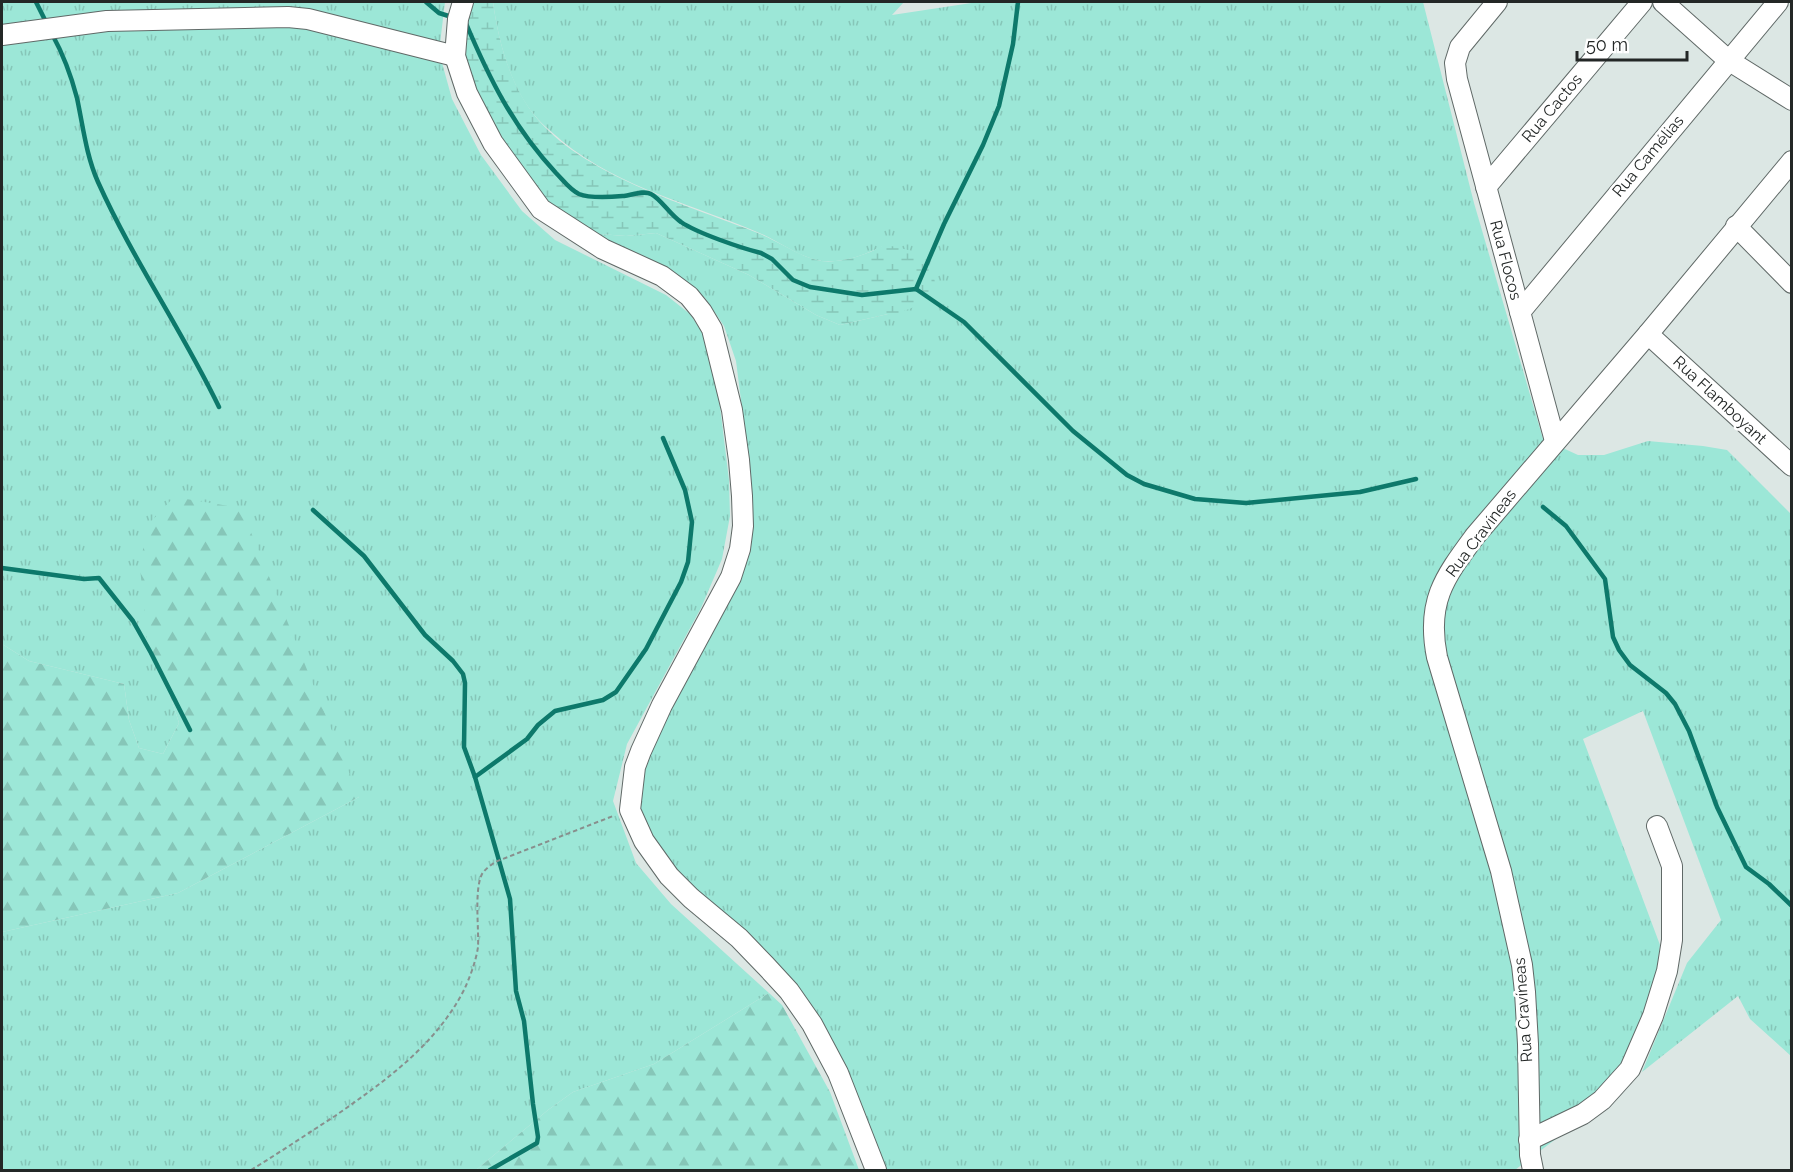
<svg xmlns="http://www.w3.org/2000/svg" width="1793" height="1172" font-family="Raleway,sans-serif">
	<style>
		.grass { fill: url(#grass-tufts) }
		.forest { fill: url(#forest-firs) }
		.wetland { fill: url(#wetland-marsh) }
		.lines { fill: none; stroke-linecap: round; stroke-linejoin: round }
		.stream { stroke: #0d796b; stroke-width: 4.5 }
		.minor-casing { stroke: #606967; stroke-width: 22 }
		.path { stroke: #888f8d; stroke-width: 2; stroke-dasharray: 4.5 3; stroke-linecap: butt }
		.minor { stroke: #fff; stroke-width: 20 }
		.labels { text-anchor: middle; dominant-baseline: central; stroke-width: 5; stroke-linejoin: round; paint-order: stroke }
		.street-label { font-size: 16px; fill: #232726; stroke: #fff }
	</style>
	<defs>
		<pattern id="grass-tufts" width="24" height="20" patternUnits="userSpaceOnUse" patternTransform="scale(1.5)"><rect width="24" height="20" fill="#9ce7d7"/><path d="M3 7l-1-3M5 7V3M7 7l1-3M15 17l-1-3M17 17v-4M19 17l1-3" fill="none" stroke="#86c6b8"/></pattern>
		<pattern id="forest-firs" width="22" height="20" patternUnits="userSpaceOnUse" patternTransform="scale(1.5)"><rect width="22" height="20" fill="#9ce7d7"/><path d="M5 1l3.5 6h-7zM16 11l3.5 6h-7z" fill="#86c6b8"/></pattern>
		<pattern id="wetland-marsh" width="20" height="14" patternUnits="userSpaceOnUse" patternTransform="scale(1.5)"><rect width="20" height="14" fill="#9ce7d7"/><path d="M1 5h8M5 5V1M11 12h8M15 12V8" fill="none" stroke="#86c6b8"/></pattern>
	</defs>
	<rect width="100%" height="100%" fill="#dce7e4"/>
	<!-- grass -->
	<g class="grass">
		<path d="M2 2H445L439 52 452 99 481 155 522 211 555 240 666 295 690 314 704 335 715 366 729 480 730 516 722 559 701 608 627 744 613 801 636 863 671 904 769 993 654 1064 573 1092 548 1110 476 1170H2V932L178 893 359 797 168 689 179 723 163 754 139 748 129 720 124 684 29 661 2 644Z"/>
		<path d="M493 2H904L892 15 978 2H1423L1474 203 1543 439 1578 455H1604L1648 441 1703 446 1727 450 1791 514V1056L1750 1019 1738 996 1642 1072 1687 963 1721 920 1643 711 1583 739 1660 945 1654 995 1616 1093 1515 1170H882L799 991 654 851 635 800 648 753 721 617 744 565 752 517 751 479 736 361 724 326 705 298 678 276 568 222 599 234 626 236 656 233 749 275 816 315 840 325 888 314H896L883 246C865 255 843 263 822 261 801 258 783 244 764 235 696 205 621 189 562 141 552 132 540 123 532 112 509 82 498 39 493 2Z"/>
	</g>
	<!-- forest -->
	<g class="forest">
		<path d="M174 497 241 508 359 797 178 893 2 932V644L29 661 124 684 129 720 139 748 163 754 179 723 168 689 148 650 140 567 147 526Z"/>
		<path d="M769 993 782 1005 830 1092 859 1170H476L548 1110 573 1092 654 1064Z"/>
	</g>
	<!-- wetland -->
	<path class="wetland" d="M469 2H493C498 39 509 81 532 112 573 168 666 198 729 222 741 227 755 231 767 237 784 245 801 257 821 261 836 263 855 258 870 252 874 251 878 247 882 246 888 245 898 247 904 249 927 254 932 266 936 287L927 302 896 314H888L840 325 816 315 749 275 656 233 626 236 599 234 581 228 537 194 499 143 472 91 461 49Z"/>
	<g class="lines">
		<!-- stream -->
		<g class="stream">
			<path d="M36 2 47 24"/>
			<path d="M426 2 439 13 455 18"/>
			<path d="M465 21C489 78 513 127 556 173 563 180 570 190 579 194 591 199 612 197 624 196 632 195 644 190 651 194 661 199 670 215 681 222 697 233 741 248 761 253L772 259 793 280 810 287 862 295 916 289 964 322 1073 431 1127 475 1144 484 1195 499 1246 503 1360 492 1416 479"/>
			<path d="M52 34C63 54 71 75 77 98 83 126 86 155 98 182 133 260 182 330 219 407"/>
			<path d="M916 289 944 224 983 145 999 106 1013 44 1018 2"/>
			<path d="M1543 507 1566 526 1605 579 1613 637 1619 650 1630 665 1666 693 1675 704 1689 731 1717 807 1746 867 1769 884 1792 906"/>
			<path d="M313 510 364 556 425 635 453 661 463 674 465 683 464 747 475 777 510 899 516 991 524 1021 533 1104 538 1137 537 1143 490 1170"/>
			<path d="M2 568 84 579 99 578 133 621 151 653 190 730"/>
			<path d="M475 777 527 739 538 725 555 711 603 700 616 692 646 649 681 582 688 562 692 522 685 490 663 438"/>
		</g>
		<defs>
			<g id="minor">
				<path d="M463 2 458 19 455 56 467 93 493 143 541 209 603 249 662 276 689 296 702 312 712 329 732 410 739 460 742 496 743 526 740 549 731 577 662 705 641 751 635 767 630 810 644 841 669 876 691 898 739 938 766 966 789 991 812 1024 838 1073 876 1170"/>
				<path d="M1497 2 1460 47 1455 63 1457 79 1555 441"/>
				<path d="M1663 2 1728 60 1792 100"/>
				<path d="M2 35 107 21 288 17 308 19 455 56"/>
				<path d="M1486 187 1642 2"/>
				<path d="M1736 226 1792 283"/>
				<path d="M1520 312 1778 2"/>
				<path d="M1648 334 1792 466"/>
				<path d="M1529 1140 1583 1114 1602 1100 1630 1069 1653 1016 1667 971 1672 940V866L1657 826"/>
				<path d="M1533 1170 1530 1155 1528 1044 1525 992 1522 965 1501 871 1437 657C1426 602 1444 578 1475 536L1648 334 1792 161"/>
			</g>
		</defs>
		<!-- minor casing -->
		<use href="#minor" class="minor-casing"/>
		<!-- path -->
		<path class="path" d="M251 1170C279 1153 307 1134 335 1116 385 1081 435 1046 464 990 470 977 476 961 478 947 479 928 474 890 482 874 485 869 491 865 495 862L613 816"/>
		<!-- minor -->
		<use href="#minor" class="minor"/>
	</g>
	<g class="labels">
		<!-- street labels -->
		<g class="street-label">
			<text transform="translate(1552 108) rotate(-50)">Rua Cactos</text>
			<text transform="translate(1648 156) rotate(-50)">Rua Camélias</text>
			<text transform="translate(1506 260) rotate(75)">Rua Flocos</text>
			<text transform="translate(1720 400) rotate(43)">Rua Flamboyant</text>
			<text transform="translate(1481 533) rotate(-53)">Rua Cravíneas</text>
			<text transform="translate(1523 1010) rotate(-94)">Rua Cravíneas</text>
		</g>
	</g>
	<!-- border -->
	<rect width="1793" height="1172" fill="none" stroke="#232726" stroke-width="6"/>
	<!-- scale -->
	<path d="M1577 51v9h110v-9" fill="none" stroke="#232726" stroke-width="3"/>
	<text x="1586" y="51" font-size="18" fill="#232726" stroke="#ffffff" stroke-width="4.5" paint-order="stroke">50 m</text>
</svg>
